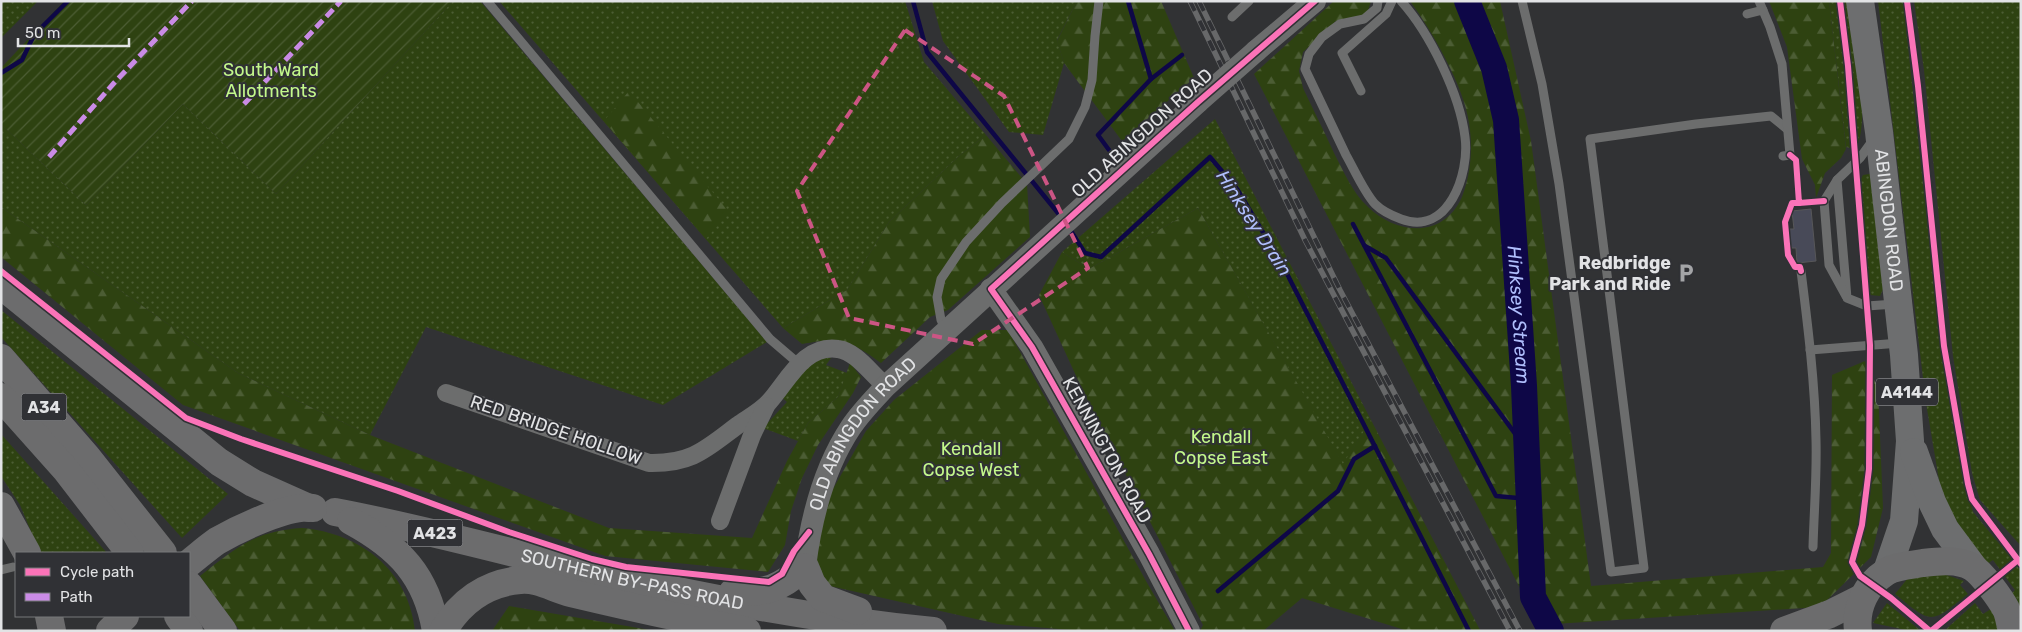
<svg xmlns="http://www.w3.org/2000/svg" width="2022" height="632" font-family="Rubik,sans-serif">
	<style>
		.grass { fill: url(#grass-dots) }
		.forest { fill: url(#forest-firs) }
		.garden { fill: url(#garden-furrows) }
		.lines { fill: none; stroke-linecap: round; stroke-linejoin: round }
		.stream { stroke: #0e0747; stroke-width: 4.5 }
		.river { stroke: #0e0747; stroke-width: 26 }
		.building { fill: #484a58; stroke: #575759 }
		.service { stroke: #6c6d6d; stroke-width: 9 }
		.minor { stroke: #6c6d6d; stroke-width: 18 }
		.tertiary { stroke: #6c6d6d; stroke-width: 22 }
		.primary { stroke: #6d6e6f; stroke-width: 28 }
		.trunk { stroke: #6c6c6d; stroke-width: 28 }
		.rail-casing { stroke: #676869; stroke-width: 5.5 }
		.rail { stroke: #303135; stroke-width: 4; stroke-dasharray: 11; stroke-linecap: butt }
		.tertiary-bridge { stroke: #6c6d6d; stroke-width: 22 }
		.quiet { stroke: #ca8be6; stroke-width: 5; stroke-dasharray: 10 5; stroke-linecap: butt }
		.cycleway-casing { stroke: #303135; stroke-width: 9 }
		.cycleway { stroke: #fb73b8; stroke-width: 6 }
		.marked { fill: none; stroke: #cc5584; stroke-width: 4; stroke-dasharray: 10 6; stroke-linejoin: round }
		.labels { text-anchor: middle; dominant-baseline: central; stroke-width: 4; stroke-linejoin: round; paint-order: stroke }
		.shield { fill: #303135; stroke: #adaeb0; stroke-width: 1 }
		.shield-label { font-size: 16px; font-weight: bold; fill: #e2e3e5 }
		.park-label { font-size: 18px; fill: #c3f88b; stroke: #303135 }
		.street-label { font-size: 18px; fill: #e2e3e5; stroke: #303135 }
		.poi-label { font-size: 18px; font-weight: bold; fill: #e2e3e5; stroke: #303135; text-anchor: end }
		.water-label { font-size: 19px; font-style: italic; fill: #afbefc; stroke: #303135 }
	</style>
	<defs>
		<pattern id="grass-dots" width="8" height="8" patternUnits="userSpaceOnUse" patternTransform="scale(1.25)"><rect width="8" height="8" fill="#2e4211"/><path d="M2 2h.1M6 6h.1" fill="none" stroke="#4c5d34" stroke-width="1.8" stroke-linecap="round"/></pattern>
		<pattern id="forest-firs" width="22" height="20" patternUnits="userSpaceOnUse" patternTransform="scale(1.25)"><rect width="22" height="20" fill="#2e4211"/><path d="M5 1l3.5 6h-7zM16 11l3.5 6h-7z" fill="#4c5d34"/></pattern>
		<pattern id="garden-furrows" width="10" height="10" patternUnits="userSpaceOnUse" patternTransform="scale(1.25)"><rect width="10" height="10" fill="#2e4211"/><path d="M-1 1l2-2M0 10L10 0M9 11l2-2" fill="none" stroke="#4c5d34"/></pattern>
	</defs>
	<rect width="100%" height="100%" fill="#313234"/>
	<!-- grass -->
	<g class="grass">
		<path d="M1 1H38L1 38Z"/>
		<path d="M453 1H480L767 342 663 405 426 327 370 435 238 373 1 207V124L86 205 183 104 276 194Z"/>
		<path d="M499 1H905L924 62 986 135 959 156 889 222 847 290 783 328Z"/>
		<path d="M932 1H1077L1057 40 1064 63 1043 135 1009 132 943 41Z"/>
		<path d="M1829 1H1837V5L1845 72 1850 148 1846 147Z"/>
		<path d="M1842 1H1848C1854 42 1871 110 1857 148Z"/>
		<path d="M1878 1H1903L1942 358 1963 480 1973 512 2021 570V609L2010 595 2015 590 1993 560 1987 564 1964 534 1945 501 1940 486 1926 403Z"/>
		<path d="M1914 1H2021V546L1980 500 1972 473 1953 356 1924 70Z"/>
		<path d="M1215 119 1371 420 1343 465 1198 208 1089 269 1062 252Z"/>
		<path d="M1875 173 1884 287 1880 296 1870 295 1860 181 1863 175Z"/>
		<path d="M1 310 228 494 182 538 1 337Z"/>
		<path d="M822 358H831L826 365 847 373 838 397 808 423 798 441 763 428 787 402 778 394 808 364Z"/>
		<path d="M1 434 107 553H40L20 505 1 476Z"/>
		<path d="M1938 572 1964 581 1960 585 1968 594C1930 625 1932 624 1895 594L1908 578Z"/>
		<path d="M1887 603 1921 631H1911L1873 623Z"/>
		<path d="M1975 603 1983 614 1991 609 2002 631H1944Z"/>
	</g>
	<!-- forest -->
	<g class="forest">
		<path d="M1077 1H1161L1194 78 1122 141 1064 63 1057 41Z"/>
		<path d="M1334 1H1371L1368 11 1363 15 1336 21 1303 52 1299 71 1303 88C1313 109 1324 131 1334 153 1344 172 1352 192 1368 207 1397 235 1443 239 1462 197 1471 174 1473 147 1469 123 1464 86 1432 31 1410 1H1500L1531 141 1591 586 1823 567 1831 553 1832 375 1865 361 1878 388 1883 508 1871 557 1820 607 1539 625 1254 74Z"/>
		<path d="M1769 1H1829L1846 149 1841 158 1825 173 1816 198 1815 185 1802 159 1787 47Z"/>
		<path d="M629 91 729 212 706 239 604 121Z"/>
		<path d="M986 135 1027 184 1030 237 948 310 930 317 881 363C850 340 839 337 802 344L783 328 847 290 889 222 959 156Z"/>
		<path d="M1 207 238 373 370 435 609 528 752 538 787 461 808 423 838 397 850 363 861 377 853 393 818 445 802 478 791 511 785 545 768 572 605 556 183 405 1 257Z"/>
		<path d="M1198 208 1343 464 1371 420 1480 630 1408 631 1302 598 1263 631H1200L1203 625 1083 391 1039 295 1062 252 1089 269Z"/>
		<path d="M982 330H1008L1146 581 1175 631H1084L998 624 830 586 821 578 814 550 825 503 866 431 894 400Z"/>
		<path d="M302 528C360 533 409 570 415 631H240L200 576C236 548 254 531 302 528Z"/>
		<path d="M509 606 656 631H492Z"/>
	</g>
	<!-- garden -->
	<path class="garden" d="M64 1H453L276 194 183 104 86 205 1 124V68Z"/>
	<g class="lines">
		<!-- stream -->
		<g class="stream">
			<path d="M913 1 927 52 1062 218"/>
			<path d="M1 73 22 60 34 35 68 1"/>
			<path d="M1151 79 1182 55"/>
			<path d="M1109 150 1098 135 1151 79 1128 1"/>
			<path d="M1353 224 1496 496 1529 499"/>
			<path d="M1069 228 1085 253 1101 257 1210 157 1237 189 1282 264 1469 631"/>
			<path d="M1365 246 1386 258 1527 450"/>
			<path d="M1218 591 1338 491 1354 459 1375 446"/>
		</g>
		<!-- river -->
		<path class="river" id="s1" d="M1467 1 1494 68 1506 120 1524 386 1533 597 1551 631"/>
	</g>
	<!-- building -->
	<path class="building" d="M1811 209 1816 261 1797 263 1796 248H1792L1788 239 1790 229H1794L1792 211Z"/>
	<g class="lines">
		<!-- service -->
		<g class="service">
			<path d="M487 1 770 339 798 363"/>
			<path d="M1378 1 1377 8 1364 19 1340 24 1322 37 1309 54 1305 69C1319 98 1332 126 1346 155 1354 169 1364 192 1375 204 1381 210 1393 216 1401 219 1448 237 1470 174 1465 137 1460 95 1430 33 1401 1"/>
			<path d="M1522 1 1542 84 1559 184 1611 572 1644 568 1590 139 1696 124 1771 116 1787 129"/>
			<path d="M1759 1 1770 27 1782 64 1790 155 1783 156"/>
			<path d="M1747 14 1763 10"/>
			<path d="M1232 17 1249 1"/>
			<path d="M1361 91 1342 53 1386 14 1392 1"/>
			<path d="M1873 140 1860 158 1837 180 1847 298 1867 306 1895 304"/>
			<path d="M1837 180 1824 201 1829 265 1846 296"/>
			<path d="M1801 271C1808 327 1815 383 1816 440 1817 475 1814 511 1813 547"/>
			<path d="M946 331 941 320 937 297 941 279 966 242 1002 203 1069 139 1085 107 1092 80 1095 36 1099 1"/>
			<path d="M1810 350 1900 343"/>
			<path d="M1 570 13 567"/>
		</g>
		<!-- minor -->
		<g class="minor">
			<path d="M446 393 649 463C692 464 706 449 738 425 748 418 761 411 769 402 788 381 804 344 838 349 856 351 872 375 886 386"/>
			<path d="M720 521 752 435 766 406"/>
		</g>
		<!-- tertiary -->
		<g class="tertiary">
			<path d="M1256 51 1315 1"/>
			<path d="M991 289 1032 347 1149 554 1189 631"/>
			<path id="s2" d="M805 567C811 518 823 469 851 427 861 412 874 399 886 386L1198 102"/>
		</g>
		<!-- primary -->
		<g class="primary">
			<path id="s3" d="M1860 1 1879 132 1904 355 1910 441 1904 521 1887 571"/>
			<path d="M1914 452 1932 502 1945 529 1974 568"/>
		</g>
		<!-- trunk -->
		<g class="trunk">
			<path d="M1 285 219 462 253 483 309 508"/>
			<path d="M1 358 87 457 163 553"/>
			<path d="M1 397 66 470 130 553"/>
			<path d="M1 506 27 553"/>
			<path id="s4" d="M335 512C426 529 514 554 604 575 713 600 823 620 933 631"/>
			<path d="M351 521C399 547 427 576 436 631"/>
			<path d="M189 563C198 556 207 548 217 541 238 529 289 504 313 508"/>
			<path d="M189 585 223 631"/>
			<path d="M733 592C767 593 779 589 805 567L812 584 823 598 858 611"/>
			<path d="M49 616 52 631"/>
			<path d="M178 616 189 631"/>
			<path d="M110 631 125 616"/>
			<path d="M443 631C460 602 486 583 520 580 538 578 554 589 571 593 630 607 688 620 747 631"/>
			<path d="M1784 631 1830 614 1862 598"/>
			<path d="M1858 631C1855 607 1866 585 1886 572 1895 566 1912 565 1923 563 1939 561 1958 559 1972 567 1982 573 2000 598 2006 609 2009 615 2010 624 2012 631"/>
		</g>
		<defs>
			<g id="rail">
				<path d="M1190 1 1305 240 1510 631"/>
				<path d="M1199 1 1340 290 1520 631"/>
			</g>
		</defs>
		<!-- rail casing -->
		<use href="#rail" class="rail-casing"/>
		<!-- rail -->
		<use href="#rail" class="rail"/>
		<!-- tertiary-bridge -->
		<path class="tertiary-bridge" d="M1198 102 1256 51"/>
		<!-- quiet -->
		<g class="quiet">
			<path d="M244 104 341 1"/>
			<path d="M49 157 114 83 192 1"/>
		</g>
		<defs>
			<g id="cycleway">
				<path d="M1840 1 1848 66 1870 345 1869 469 1862 525 1852 562 1860 576 1891 598 1930 631"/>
				<path d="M1907 1 1918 86 1944 346 1968 484 1972 499 2021 564"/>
				<path d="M1790 155 1796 160 1799 203 1824 201"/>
				<path d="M1799 203H1792L1785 222 1788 255 1795 267H1800L1801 271"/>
				<path d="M1 271 186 418 241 439 398 491 509 532 592 559 626 567 769 582 782 574 794 551 809 532"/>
				<path d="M1189 631 1149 554 1032 347 991 289 1198 102 1315 1"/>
				<path d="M1931 631 2018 560"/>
			</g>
		</defs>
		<!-- cycleway casing -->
		<use href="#cycleway" class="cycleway-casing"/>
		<!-- cycleway -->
		<use href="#cycleway" class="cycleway"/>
	</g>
	<!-- marked area -->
	<path class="marked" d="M905 30 1004 96 1088 268 973 344 849 318 797 191Z"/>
	<!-- icons -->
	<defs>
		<symbol id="parking-bare" viewBox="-9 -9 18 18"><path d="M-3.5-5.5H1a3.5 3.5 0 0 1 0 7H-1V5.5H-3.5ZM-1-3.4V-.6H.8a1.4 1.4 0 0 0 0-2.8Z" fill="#a4a5a7" stroke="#303135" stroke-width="2.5" paint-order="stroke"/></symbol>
	</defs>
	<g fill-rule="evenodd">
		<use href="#parking-bare" x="1672" y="259" width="28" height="28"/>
	</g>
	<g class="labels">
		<!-- shield labels -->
		<g class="shield">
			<rect x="1876" y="378.5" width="62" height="27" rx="4"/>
			<rect x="21.5" y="393.5" width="45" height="27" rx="4"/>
			<rect x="407.5" y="519.5" width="55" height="27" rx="4"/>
		</g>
		<g class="shield-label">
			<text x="1907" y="392">A4144</text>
			<text x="44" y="407">A34</text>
			<text x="435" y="533">A423</text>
		</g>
		<!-- park labels -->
		<g class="park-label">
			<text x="271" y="70">South Ward<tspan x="271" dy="21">Allotments</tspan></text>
			<text x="1221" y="437">Kendall<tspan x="1221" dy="21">Copse East</tspan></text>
			<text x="971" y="449">Kendall<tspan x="971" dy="21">Copse West</tspan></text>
		</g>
		<!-- street labels -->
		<g class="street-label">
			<text transform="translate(1142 133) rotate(-42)">OLD ABINGDON ROAD</text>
			<text stroke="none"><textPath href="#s3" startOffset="221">ABINGDON ROAD</textPath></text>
			<text transform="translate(556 430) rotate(19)">RED BRIDGE HOLLOW</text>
			<text stroke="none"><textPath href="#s2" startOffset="149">OLD ABINGDON ROAD</textPath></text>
			<text transform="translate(1107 450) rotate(61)">KENNINGTON ROAD</text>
			<text stroke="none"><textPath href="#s4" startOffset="305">SOUTHERN BY-PASS ROAD</textPath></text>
		</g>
		<!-- poi labels -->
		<g class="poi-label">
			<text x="1671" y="263">Redbridge<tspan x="1671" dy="21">Park and Ride</tspan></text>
		</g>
		<!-- water labels -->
		<g class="water-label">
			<text transform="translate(1254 223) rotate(57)">Hinksey Drain</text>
			<text stroke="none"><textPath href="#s1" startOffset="321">Hinksey Stream</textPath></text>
		</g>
	</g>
	<!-- border -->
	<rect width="2022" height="632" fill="none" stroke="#e2e3e5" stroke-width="5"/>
	<!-- legend -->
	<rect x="15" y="552" width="175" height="65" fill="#303135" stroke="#77787b"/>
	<rect x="25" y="568" width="25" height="8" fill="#fb73b8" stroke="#77787b"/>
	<text x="60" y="577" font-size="15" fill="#e2e3e5">Cycle path</text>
	<rect x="25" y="593" width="25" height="8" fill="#ca8be6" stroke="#77787b"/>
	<text x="60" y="602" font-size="15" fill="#e2e3e5">Path</text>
	<!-- scale -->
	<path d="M18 38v8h111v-8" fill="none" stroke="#e2e3e5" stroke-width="2.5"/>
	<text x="25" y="38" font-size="15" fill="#e2e3e5" stroke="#303135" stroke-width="4" paint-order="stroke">50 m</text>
</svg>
